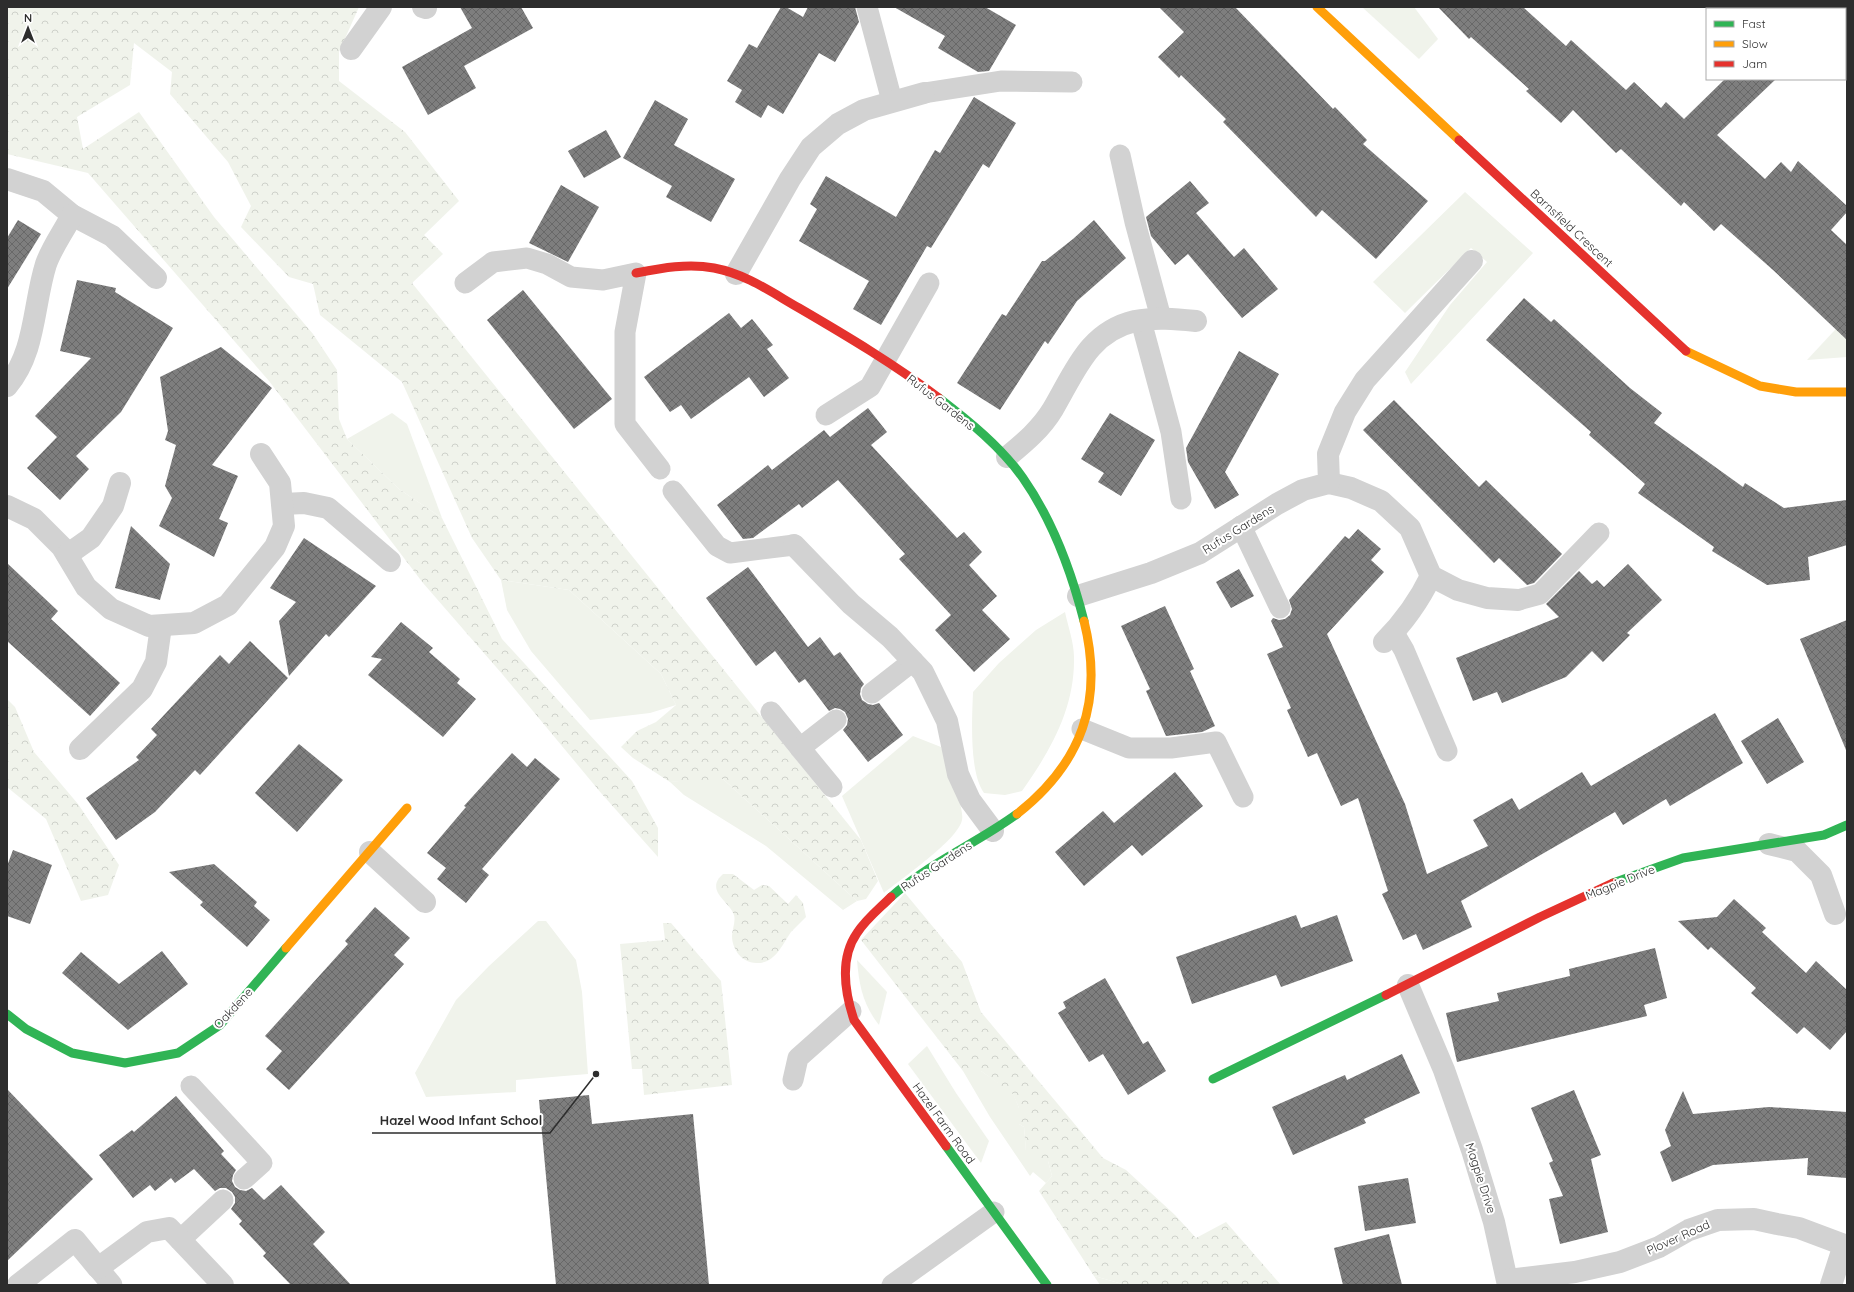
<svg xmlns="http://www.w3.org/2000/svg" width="1854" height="1292" font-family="Quicksand,sans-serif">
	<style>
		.green { fill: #f0f3eb }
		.forest { fill: url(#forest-crowns) }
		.building { fill: url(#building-cross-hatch) }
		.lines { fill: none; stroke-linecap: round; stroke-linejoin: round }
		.lane { stroke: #d2d2d2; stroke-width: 21 }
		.street { stroke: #d2d2d2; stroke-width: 22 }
		.fast { stroke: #30b455; stroke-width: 9 }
		.slow { stroke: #ff9f0a; stroke-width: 9 }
		.jam { stroke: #e5322d; stroke-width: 9 }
		.labels { text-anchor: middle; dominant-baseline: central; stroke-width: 4; stroke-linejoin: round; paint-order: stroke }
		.street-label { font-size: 12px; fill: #2d2d2d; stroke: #fff }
		.leader { fill: none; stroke: #2d2d2d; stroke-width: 1.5 }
		.callout-dot { fill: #2d2d2d; stroke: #fff; stroke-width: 1.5 }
		.callout-label { font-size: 13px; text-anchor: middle; font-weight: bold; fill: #2d2d2d; stroke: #fff; stroke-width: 4; stroke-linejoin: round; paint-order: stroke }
	</style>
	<defs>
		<pattern id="forest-crowns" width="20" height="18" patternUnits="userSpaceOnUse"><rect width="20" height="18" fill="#f0f3eb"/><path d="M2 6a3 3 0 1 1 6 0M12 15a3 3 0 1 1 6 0" fill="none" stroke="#ced1ca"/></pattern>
		<pattern id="building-cross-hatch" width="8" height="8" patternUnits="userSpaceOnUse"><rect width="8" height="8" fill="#7e7e7e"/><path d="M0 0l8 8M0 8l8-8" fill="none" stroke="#686868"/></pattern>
	</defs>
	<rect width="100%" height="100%" fill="#fff"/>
	<!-- green -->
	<g class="green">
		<path d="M1362 7H1414L1438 39 1419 59Z"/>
		<path d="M1465 192 1533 253 1411 384 1405 372 1450 305 1487 262 1471 248 1405 313 1373 282Z"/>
		<path d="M1847 317V357L1807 360Z"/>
		<path d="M392 413 407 424 442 518 399 489 347 439Z"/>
		<path d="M501 580 569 590 661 674 676 705 650 713 590 720 531 651 507 610Z"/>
		<path d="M1065 612C1068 626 1074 643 1074 657 1075 708 1051 750 1022 791L1005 795 984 793C969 772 972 719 973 692L999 663 1036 630Z"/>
		<path d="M913 736 941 747C946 761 965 809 962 820 958 840 901 879 884 893L842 796Z"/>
		<path d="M720 777 723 779 857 901 843 910 766 846 684 795 670 782Z"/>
		<path d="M538 921H546L576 960 582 992 588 1074 516 1080V1092L426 1097 415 1073 456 1000 489 966Z"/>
		<path d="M857 960 887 992 879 1025C863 1005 859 985 857 960Z"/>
		<path d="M927 1046 956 1093 989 1141 981 1163 908 1064Z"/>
		<path d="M963 1071H981L1013 1093 1019 1108V1124L1024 1127 1026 1151 1048 1161 1052 1176 1046 1183 1033 1172 1030 1176 990 1117Z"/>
		<path d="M1094 1276 1126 1285H1100Z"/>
	</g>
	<!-- forest -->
	<g class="forest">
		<path d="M7 7H359L339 52V81L405 132 459 201 424 235 443 254 412 283 861 840 878 881 866 899 857 901 723 779 670 782 633 758 621 747 637 731 656 722 676 705 661 674 569 590 501 580 472 538 402 382 320 315 313 284 289 277 241 227 251 206 228 162 170 94 172 72 134 43 130 85 77 117 83 149 139 112 214 217 313 334 337 370 339 419 347 439 399 489 442 518 502 639 632 781 658 828V857L601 793 503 675 423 583 269 381 88 173 7 154Z"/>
		<path d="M7 699 15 707 34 752 78 804 119 865 108 895 81 901 46 819 7 787Z"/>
		<path d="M723 874H733L754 890 762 885 769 886 788 904 796 895 803 903 806 917C801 922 796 927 791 932 782 945 775 964 756 963 742 963 732 949 732 936 732 930 736 921 734 915 730 901 704 891 723 874Z"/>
		<path d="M905 893 962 962 981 1012 1103 1158 1126 1170 1175 1215 1196 1238 1226 1222 1281 1285H1126L1094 1276 1039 1191 1052 1176 1048 1161H1040L1026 1152 1024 1127 1019 1124V1108L1013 1094 981 1071H963L861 940Z"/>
		<path d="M663 923H671L721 981 732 1085 644 1095 642 1069H632L620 944 665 940Z"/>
	</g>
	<!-- building -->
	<g class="building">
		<path d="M460 7H521L533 28 464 66 476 88 428 115 402 67 472 28Z"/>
		<path d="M781 7H786L803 17 808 7H855L859 22 835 62 819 53 783 114 768 105 761 118 735 102 742 90 727 81 749 44 757 48Z"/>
		<path d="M894 7H985L1016 25 989 71 978 72 938 48 945 36Z"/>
		<path d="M1159 7H1235L1333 109 1335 107 1367 140 1363 144 1428 201 1376 259 1322 210 1316 217 1223 122 1226 119 1181 75 1179 78 1158 57 1184 32Z"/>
		<path d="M1438 7H1523L1566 46 1571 40 1626 90 1634 82 1661 108 1666 102 1684 119 1725 79H1776L1717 135 1765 179 1781 162 1791 172 1798 161 1847 206V212L1831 230 1847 245V340L1773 270 1721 224 1714 231 1684 202 1681 206 1621 149 1616 153 1573 110 1561 123 1526 91 1529 89 1471 37 1469 39Z"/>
		<path d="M974 97 1016 123 989 168 983 164 931 248 927 246 881 325 853 309 869 281 799 241 817 209 810 204 826 176 896 217 935 150 940 153Z"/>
		<path d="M655 100 688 119 674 145 735 179 711 222 666 197 672 186 623 158Z"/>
		<path d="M606 130 621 157 584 178 568 151Z"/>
		<path d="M1190 181 1209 203 1196 213 1234 257 1244 248 1278 289 1242 318 1188 254 1175 265 1151 236 1146 217Z"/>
		<path d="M561 185 599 207 568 262 529 243Z"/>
		<path d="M18 220 41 234 7 289V238Z"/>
		<path d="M1094 220 1126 258 1077 301 1048 344 1045 341 1000 410 957 383 1002 314 1006 316 1042 261H1045L1073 239Z"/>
		<path d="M77 280 116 288 115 292 173 328 121 412 76 456 89 469 60 500 27 468 57 437 35 416 91 358 60 351Z"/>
		<path d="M523 290 612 399 574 429 487 320Z"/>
		<path d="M1524 298 1551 322 1554 319 1630 388 1662 413 1654 423 1743 487 1745 483 1784 508 1847 500V545L1808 557 1810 580 1767 585 1712 551 1714 547 1638 493 1645 484 1589 435 1591 432 1486 340Z"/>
		<path d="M729 313 741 328 752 319 773 345 767 349 789 378 764 397 749 377 691 419 681 405 670 412 644 377Z"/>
		<path d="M221 347 272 388 212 465 238 476 219 519 228 523 214 557 159 526 172 498 165 486 176 445 165 440 168 431 160 377Z"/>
		<path d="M1239 351 1279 374 1225 472 1239 495 1215 509 1188 462 1186 448Z"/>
		<path d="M1394 400 1479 487 1486 480 1562 554 1534 583 1527 585 1499 558 1494 563 1363 430Z"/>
		<path d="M868 408 887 432 871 445 957 538 964 532 982 552 969 565 997 596 982 610 1010 639 974 672 935 630 951 615 899 559 905 554 838 480 802 508 799 504 753 538 743 539 717 505 768 465 772 470 824 430 830 437Z"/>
		<path d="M1110 413 1155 440 1121 496 1098 482 1104 473 1081 459Z"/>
		<path d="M131 526 170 564 160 600 115 588Z"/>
		<path d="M1358 529 1381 549 1371 560 1384 572 1327 634 1405 804 1427 874 1488 846 1473 820 1512 798 1519 810 1582 772 1591 786 1715 713 1743 763 1670 806 1666 799 1623 825 1615 812 1461 901 1472 927 1423 950 1416 934 1403 940 1382 894 1388 891 1358 798 1341 806 1317 753 1308 757 1287 710 1291 708 1267 654 1283 647 1271 621 1273 618 1279 620 1285 619 1290 615 1292 609 1289 600 1345 536 1349 539Z"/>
		<path d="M304 538 376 586 329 637 326 634 289 676 279 621 296 602 270 588Z"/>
		<path d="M7 563 58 611 51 619 120 683 90 716 7 641Z"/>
		<path d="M1628 564 1662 600 1627 633 1630 635 1603 662 1592 651 1566 677 1502 703 1497 692 1473 701 1456 658 1559 617 1546 604 1579 571 1592 584 1597 580 1604 587Z"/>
		<path d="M748 567 808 647 820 637 834 656 840 652 864 684 861 688 860 694 862 700 868 704 873 705 879 703 903 735 868 762 843 730 847 725 848 719 845 712 840 709 835 708 829 711 805 679 799 683 775 651 756 666 706 598Z"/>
		<path d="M1239 569 1254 596 1231 608 1216 582Z"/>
		<path d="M1165 606 1194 669 1190 671 1215 726 1202 732 1166 736 1146 691 1150 689 1121 626Z"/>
		<path d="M1847 620V750H1846L1800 639Z"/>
		<path d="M401 622 433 648 429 652 460 679 457 683 476 699 443 737 368 675 382 659 371 657Z"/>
		<path d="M250 641 288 678 200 775 195 770 155 812 116 840 86 798 139 760 136 757 157 735 151 729 220 655 229 664Z"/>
		<path d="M1778 718 1804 762 1767 784 1741 741Z"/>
		<path d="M299 744 343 780 297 832 255 793Z"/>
		<path d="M512 753 527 767 535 758 560 779 482 869 489 875 466 903 437 879 446 868 427 853 466 807 464 806Z"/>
		<path d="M1175 772 1203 806 1142 856 1132 845 1084 886 1055 852 1103 811 1114 823Z"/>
		<path d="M13 850 52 865 30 924 7 916V866Z"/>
		<path d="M214 864 257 902 254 906 270 920 247 947 200 905 203 902 169 872Z"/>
		<path d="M1734 899 1766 928 1762 932 1806 973 1816 961 1847 990V1031L1830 1050 1804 1027 1797 1034 1751 993 1756 988 1711 947 1708 950 1678 921 1717 917Z"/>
		<path d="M375 907 410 938 394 955 404 964 289 1090 266 1069 282 1051 265 1036 348 944 345 941Z"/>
		<path d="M1296 915 1301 928 1337 915 1353 961 1281 987 1276 975 1192 1004 1176 957Z"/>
		<path d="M1655 948 1667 998 1644 1005 1647 1016 1457 1062 1446 1013 1499 1001 1497 993 1570 976 1569 969Z"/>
		<path d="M162 951 188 984 128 1030 62 973 81 952 119 984Z"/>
		<path d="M1105 978 1143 1044 1148 1041 1166 1071 1128 1095 1103 1054 1089 1062 1058 1013 1066 1008 1063 1002Z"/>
		<path d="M1402 1054 1420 1093 1364 1119 1366 1123 1293 1155 1272 1107 1345 1075 1347 1080Z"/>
		<path d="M7 1089 93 1179 7 1261Z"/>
		<path d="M1574 1090 1601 1155 1591 1159 1608 1232 1560 1244 1549 1199 1563 1196 1549 1163 1553 1161 1531 1108Z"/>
		<path d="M1683 1091 1693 1114 1769 1107 1847 1112V1178L1807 1175 1808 1158 1713 1165 1672 1182 1660 1152 1671 1146 1665 1130Z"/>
		<path d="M589 1095 592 1124 693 1114 709 1285H556L539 1100Z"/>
		<path d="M176 1096 224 1151 221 1154 236 1170 233 1175 232 1181 235 1187 240 1190 246 1191 252 1188 264 1200 281 1185 325 1232 313 1244 351 1285H291L263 1256 266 1253 239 1224 242 1221 231 1209 235 1203V1197L232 1192 226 1188H220L215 1191 194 1169 175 1183 171 1178 155 1191 150 1185 133 1198 99 1155 132 1130 134 1132Z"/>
		<path d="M1408 1178 1416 1223 1365 1231 1358 1186Z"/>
		<path d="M1389 1234 1402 1285H1343L1334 1248Z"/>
	</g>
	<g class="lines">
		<!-- lane -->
		<g class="lane">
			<path d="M867 7 892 101"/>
			<path d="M924 93 1001 81 1072 82"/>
			<path d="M1120 155 1135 222 1161 318"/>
			<path d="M465 283 493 262 527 258 547 264 571 277 603 280 636 273 625 332V424L660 469"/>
			<path d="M1141 321 1171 432 1181 499"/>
			<path d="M826 415 870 387 929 283"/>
			<path d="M673 491 717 546 730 553 794 545"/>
			<path d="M1241 526 1280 608"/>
			<path d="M1518 600 1540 594 1599 533"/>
			<path d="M1394 633 1404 650 1447 751"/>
			<path d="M872 693 913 661"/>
			<path d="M771 712 800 748"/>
			<path d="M1082 729 1129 748H1171L1216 742 1243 797"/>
			<path d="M832 787 800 748 836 720"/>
			<path d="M793 1080 798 1058 851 1011"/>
			<path d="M191 1086 262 1163 244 1179"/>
			<path d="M180 1240 223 1200"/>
			<path d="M98 1268 112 1285"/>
			<path d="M892 1285 994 1212"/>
		</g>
		<!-- street -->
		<g class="street">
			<path d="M423 7 426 8"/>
			<path d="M351 49 381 7"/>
			<path d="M7 179 43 191 72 215 112 236 156 278"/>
			<path d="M736 274 790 179 811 147 838 124 864 110 924 93"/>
			<path d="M7 386C36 352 33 305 46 264 52 247 64 231 72 215"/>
			<path d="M1007 457C1024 443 1041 429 1053 409 1075 372 1088 332 1135 321 1155 317 1176 319 1196 321"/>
			<path d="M1329 483 1351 488 1381 501 1410 528 1431 576 1458 590 1487 598 1518 600"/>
			<path d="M283 504 304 503 328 508 390 561"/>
			<path d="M7 506 34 519 62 547 86 587 111 609 149 626 194 623 228 605 275 547 284 526 280 483 261 454"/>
			<path d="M794 545 851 604 890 637 923 672 947 721 958 774 970 800 993 831"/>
			<path d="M67 555 91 538 113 506 120 483"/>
			<path d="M1078 596 1151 573 1200 553 1277 504 1303 490 1329 483 1328 454 1345 412 1365 380 1472 261"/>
			<path d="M1384 642C1404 622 1419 601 1431 576"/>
			<path d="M80 749 142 689 156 662 161 626"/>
			<path d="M1769 844 1797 851 1821 875 1835 914"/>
			<path d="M370 852 425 902"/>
			<path d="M1408 985 1444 1070 1472 1150 1494 1222 1508 1285"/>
			<path d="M1508 1280 1575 1272 1620 1262 1659 1247 1689 1230 1718 1220 1754 1219 1777 1224 1799 1228 1847 1246"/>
			<path d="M18 1285 75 1240 98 1268 147 1232 169 1228 223 1285"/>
			<path d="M1831 1285 1844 1245"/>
		</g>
		<!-- fast -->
		<g class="fast">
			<path d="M939 398C969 421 1001 447 1023 478 1053 521 1071 570 1084 621"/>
			<path d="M1613 883 1683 858 1824 835 1847 825"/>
			<path d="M891 897C929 863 976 844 1017 814"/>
			<path d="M7 1014 26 1029 72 1053 125 1063 178 1053 220 1025 286 948"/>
			<path d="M1213 1079 1386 995"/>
			<path d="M946 1146 1047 1285"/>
		</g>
		<!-- slow -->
		<g class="slow">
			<path d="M1317 7 1459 140"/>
			<path d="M1686 351 1760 386 1796 392H1847"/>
			<path d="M1017 814C1082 763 1104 701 1084 621"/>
			<path d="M286 948 407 808"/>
		</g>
		<!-- jam -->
		<g class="jam">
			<path d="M1459 140 1686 351"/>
			<path d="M636 273C662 268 688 263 714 268 746 274 771 292 799 308 847 336 894 364 939 398"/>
			<path d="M891 897C879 909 866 919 857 933 839 959 845 993 854 1020L946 1146"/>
			<path d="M1386 995 1540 917 1613 883"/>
		</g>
	</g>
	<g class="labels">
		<!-- street labels -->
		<g class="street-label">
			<text transform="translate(1572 228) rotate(43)">Barnsfield Crescent</text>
			<text transform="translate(941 402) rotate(38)">Rufus Gardens</text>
			<text transform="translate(1238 529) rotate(-32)">Rufus Gardens</text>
			<text transform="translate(936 866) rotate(-33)">Rufus Gardens</text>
			<text transform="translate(1620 882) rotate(-22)">Magpie Drive</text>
			<text transform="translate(233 1008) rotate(-47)">Oakdene</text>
			<text transform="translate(944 1123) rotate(54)">Hazel Farm Road</text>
			<text transform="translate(1481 1178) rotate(72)">Magpie Drive</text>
			<text transform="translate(1678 1237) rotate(-24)">Plover Road</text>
		</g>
	</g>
	<!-- callouts -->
	<path class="leader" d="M596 1074L550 1133H372"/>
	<circle class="callout-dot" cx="596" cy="1074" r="4"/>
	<g class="callout-label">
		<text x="461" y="1125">Hazel Wood Infant School</text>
	</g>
	<!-- border -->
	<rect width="1854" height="1292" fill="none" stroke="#2d2d2d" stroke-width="16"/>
	<!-- legend -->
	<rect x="1706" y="8" width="140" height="72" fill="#ffffff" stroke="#ababab"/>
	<rect x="1714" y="21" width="20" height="6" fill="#30b455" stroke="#ababab"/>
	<text x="1742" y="28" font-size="12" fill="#2d2d2d">Fast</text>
	<rect x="1714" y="41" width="20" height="6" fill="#ff9f0a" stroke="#ababab"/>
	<text x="1742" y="48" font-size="12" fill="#2d2d2d">Slow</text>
	<rect x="1714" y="61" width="20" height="6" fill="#e5322d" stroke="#ababab"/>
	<text x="1742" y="68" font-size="12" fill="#2d2d2d">Jam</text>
	<!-- north arrow -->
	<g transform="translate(28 28)" stroke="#ffffff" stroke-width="3" paint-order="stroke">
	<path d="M0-3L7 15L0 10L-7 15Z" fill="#2d2d2d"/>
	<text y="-6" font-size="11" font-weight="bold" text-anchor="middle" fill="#2d2d2d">N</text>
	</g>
</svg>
